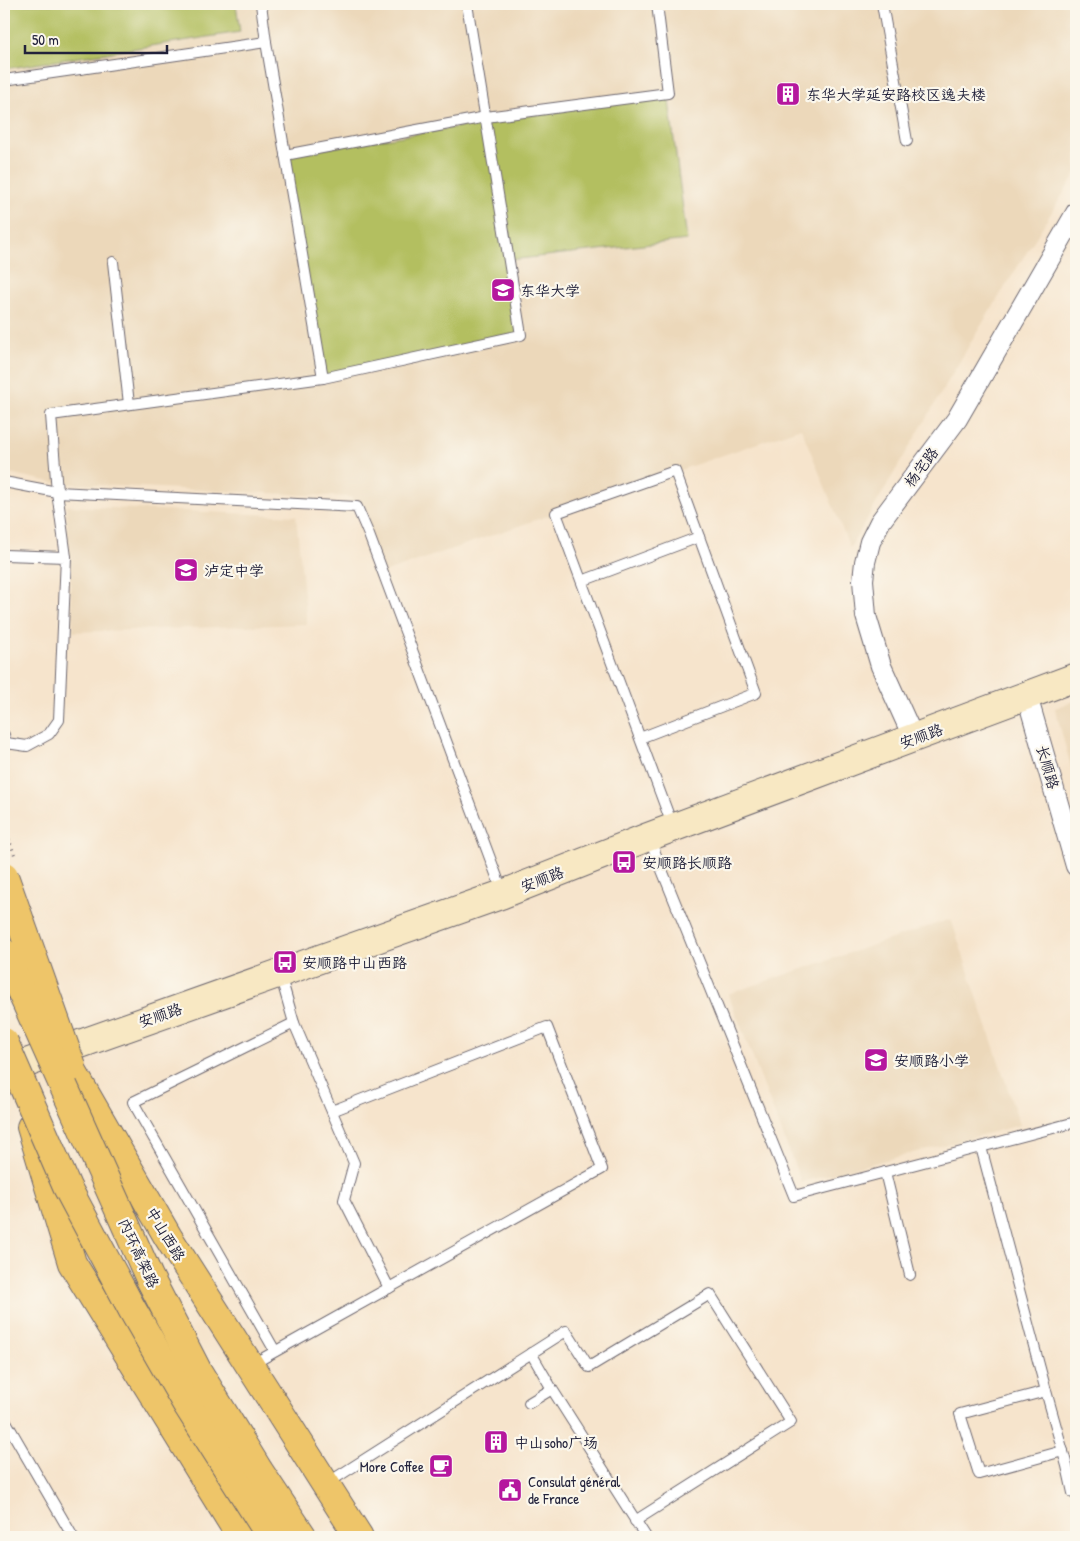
<svg xmlns="http://www.w3.org/2000/svg" width="1080" height="1541" font-family="'Patrick Hand','LXGW WenKai TC',sans-serif">
	<style>
		.built { fill: #ecd8ba }
		.green { fill: #b3bf61; stroke: #6a704e }
		.lines { fill: none; stroke-linecap: round; stroke-linejoin: round }
		.lane-casing { stroke: #6c666e; stroke-width: 12 }
		.street-casing { stroke: #6c666e; stroke-width: 22 }
		.secondary-casing { stroke: #6c666e; stroke-width: 30 }
		.primary-casing { stroke: #6c666e; stroke-width: 30 }
		.path { stroke: #6c666e; stroke-width: 3; stroke-dasharray: 1 4; stroke-linecap: butt }
		.lane { stroke: #fff; stroke-width: 10 }
		.street { stroke: #fff; stroke-width: 20 }
		.secondary { stroke: #f8e8c3; stroke-width: 28 }
		.primary { stroke: #eec569; stroke-width: 28 }
		.highway-bridge-casing { stroke: #6c666e; stroke-width: 30; stroke-linecap: butt }
		.highway-bridge { stroke: #eec569; stroke-width: 28 }
		.labels { text-anchor: middle; dominant-baseline: central; stroke-width: 4.5; stroke-linejoin: round; paint-order: stroke }
		.poi-label { font-size: 15px; fill: #22223b; stroke: #fbf7ec; text-anchor: start }
		.street-label { font-size: 15px; fill: #22223b; stroke: #fbf7ec }
	</style>
	<rect width="100%" height="100%" fill="#fbf7ec"/>
	<filter id="ink" filterUnits="userSpaceOnUse"><feTurbulence type="fractalNoise" baseFrequency=".02" numOctaves="2"/><feDisplacementMap in="SourceGraphic" scale="10" xChannelSelector="R" yChannelSelector="G"/><feConvolveMatrix kernelMatrix="1 2 1 2 8 2 1 2 1" color-interpolation-filters="sRGB"/></filter>
	<filter id="wash" filterUnits="userSpaceOnUse"><feTurbulence type="fractalNoise" baseFrequency=".0096" numOctaves="4" result="noise"/><feDisplacementMap in="SourceGraphic" scale="20" xChannelSelector="R" yChannelSelector="G"/><feGaussianBlur stdDeviation="1.12" result="paint"/><feColorMatrix in="noise" values="0 0 0 0 0 0 0 0 0 0 0 0 0 0 0 0 0 1.4 0 .05"/><feComposite in="paint" operator="in"/></filter>
	<g filter="url(#wash)">
		<rect width="100%" height="100%" fill="#f6e4cc"/>
		<!-- built -->
		<g class="built">
			<path d="M4 4H1076V173L977 332 850 548 801 428 383 573 357 507 351 497 56 483 4 472Z"/>
			<path d="M66 506 296 516 307 624 73 632Z"/>
			<path d="M1076 700V785L1055 708Z"/>
			<path d="M951 919 1020 1125 801 1182 728 994Z"/>
		</g>
		<!-- green -->
		<g class="green">
			<path d="M4 4H236L240 32 4 69Z"/>
			<path d="M668 93 687 240 510 260 521 335 323 378 285 155Z"/>
		</g>
	</g>
	<g filter="url(#ink)">
		<g class="lines">
			<defs>
				<g id="lane">
					<path d="M261 4 266 42 323 378"/>
					<path d="M882 4 907 141"/>
					<path d="M4 80 266 42"/>
					<path d="M285 155 486 117 668 93 657 4"/>
					<path d="M113 262 129 404"/>
					<path d="M4 482 57 492 357 507 369 535 503 893"/>
					<path d="M4 555 66 557 59 720 49 734 27 746 6 743 4 735"/>
					<path d="M66 557 57 492 51 415 323 378 521 335 467 4"/>
					<path d="M582 581 699 537"/>
					<path d="M640 738 756 693 675 471 556 513 673 827"/>
					<path d="M649 838 794 1196 1076 1122"/>
					<path d="M280 974 294 1023 354 1163 344 1200 389 1288"/>
					<path d="M981 1147 1046 1391 1067 1466 1073 1493 1076 1492"/>
					<path d="M885 1172 910 1275"/>
					<path d="M275 1351 133 1102 294 1023"/>
					<path d="M531 1353 552 1389 646 1537"/>
					<path d="M251 1365 602 1169 547 1027 332 1111"/>
					<path d="M1046 1391 960 1414 979 1474 1063 1451"/>
					<path d="M529 1403 552 1389"/>
					<path d="M4 1418 73 1537"/>
					<path d="M326 1484 566 1331 589 1367 710 1294 791 1422 635 1521"/>
				</g>
				<g id="street">
					<path d="M1027 696 1076 866"/>
					<path d="M914 739 881 666 866 616 863 580 865 562 870 542 880 522 957 419 1076 213"/>
				</g>
				<path id="secondary" d="M4 1071 503 894 648 837 1076 677"/>
				<g id="primary">
					<path d="M59 1048 168 1237 359 1537"/>
					<path d="M31 1127 72 1263 241 1537"/>
				</g>
			</defs>
			<!-- lane casing -->
			<use href="#lane" class="lane-casing"/>
			<!-- street casing -->
			<use href="#street" class="street-casing"/>
			<!-- secondary casing -->
			<use href="#secondary" class="secondary-casing"/>
			<!-- primary casing -->
			<use href="#primary" class="primary-casing"/>
			<!-- path -->
			<path class="path" d="M4 825 15 856"/>
			<!-- lane -->
			<use href="#lane" class="lane"/>
			<!-- street -->
			<use href="#street" class="street"/>
			<!-- secondary -->
			<use href="#secondary" class="secondary"/>
			<!-- primary -->
			<use href="#primary" class="primary"/>
			<defs>
				<g id="highway-bridge">
					<path d="M4 876 72 1067"/>
					<path d="M4 953 149 1277 197 1370 259 1471 303 1537"/>
					<path d="M4 1042 67 1187 132 1309 186 1403 271 1537"/>
				</g>
			</defs>
			<!-- highway-bridge casing -->
			<use href="#highway-bridge" class="highway-bridge-casing"/>
			<!-- highway-bridge -->
			<use href="#highway-bridge" class="highway-bridge"/>
		</g>
	</g>
	<!-- icons -->
	<defs>
		<symbol id="building-square" viewBox="-11 -11 22 22"><rect x="-9" y="-9" width="18" height="18" rx="4" fill="#b5179e" stroke="#fbf7ec"/><path d="M-4-6H4V6H1V3H-1V6H-4ZM-2.5-4.3h1.7v1.8h-1.7ZM.8-4.3h1.7v1.8H.8ZM-2.5-1h1.7V.8h-1.7ZM.8-1h1.7V.8H.8Z" fill="#fff"/></symbol>
		<symbol id="university-square" viewBox="-11 -11 22 22"><rect x="-9" y="-9" width="18" height="18" rx="4" fill="#b5179e" stroke="#fbf7ec"/><path d="M0-5L7-2L0 1L-7-2ZM-4 1L0 2.5L4 1V4Q0 6-4 4Z" fill="#fff"/></symbol>
		<symbol id="school-square" viewBox="-11 -11 22 22"><rect x="-9" y="-9" width="18" height="18" rx="4" fill="#b5179e" stroke="#fbf7ec"/><path d="M0-5L7-2L0 1L-7-2ZM-4 1L0 2.5L4 1V4Q0 6-4 4Z" fill="#fff"/></symbol>
		<symbol id="bus-square" viewBox="-11 -11 22 22"><rect x="-9" y="-9" width="18" height="18" rx="4" fill="#b5179e" stroke="#fbf7ec"/><path d="M-5-6H5V4H4V6H2V4H-2V6H-4V4H-5ZM-3.5-4V0h7V-4ZM-3.5 1.2v1.5H-2V1.2ZM2 1.2v1.5H3.5V1.2Z" fill="#fff"/></symbol>
		<symbol id="cafe-square" viewBox="-11 -11 22 22"><rect x="-9" y="-9" width="18" height="18" rx="4" fill="#b5179e" stroke="#fbf7ec"/><path d="M-5.5-4.5H6V0H3Q3 3.5 0 3.5H-2.5Q-5.5 3.5-5.5 0ZM3-3.2v2h1.7v-2ZM-6 4.5H4V6H-6Z" fill="#fff"/></symbol>
		<symbol id="civic-square" viewBox="-11 -11 22 22"><rect x="-9" y="-9" width="18" height="18" rx="4" fill="#b5179e" stroke="#fbf7ec"/><path d="M-.6-6.5H3V-4.5H.6V-3L4-1V1h2V6H-6V1h2V-1L-.6-3ZM-1.2 2.5V6h2.4V2.5Z" fill="#fff"/></symbol>
	</defs>
	<g fill-rule="evenodd">
		<use href="#building-square" x="774" y="80" width="28" height="28"/>
		<use href="#university-square" x="489" y="276" width="28" height="28"/>
		<use href="#school-square" x="172" y="556" width="28" height="28"/>
		<use href="#bus-square" x="610" y="848" width="28" height="28"/>
		<use href="#bus-square" x="271" y="948" width="28" height="28"/>
		<use href="#school-square" x="862" y="1046" width="28" height="28"/>
		<use href="#building-square" x="482" y="1428" width="28" height="28"/>
		<use href="#cafe-square" x="427" y="1452" width="28" height="28"/>
		<use href="#civic-square" x="496" y="1476" width="28" height="28"/>
	</g>
	<g class="labels">
		<!-- poi labels -->
		<g class="poi-label">
			<text x="806" y="94">东华大学延安路校区逸夫楼</text>
			<text x="520" y="290">东华大学</text>
			<text x="204" y="570">泸定中学</text>
			<text x="642" y="862">安顺路长顺路</text>
			<text x="302" y="962">安顺路中山西路</text>
			<text x="894" y="1060">安顺路小学</text>
			<text x="514" y="1442">中山soho广场</text>
			<text x="424" y="1466" text-anchor="end">More Coffee</text>
			<text x="528" y="1481">Consulat général<tspan x="528" dy="17">de France</tspan></text>
		</g>
		<!-- street labels -->
		<g class="street-label">
			<text transform="translate(921 467) rotate(-53)">杨宅路</text>
			<text transform="translate(921 736) rotate(-20)">安顺路</text>
			<text transform="translate(1048 767) rotate(74)">长顺路</text>
			<text transform="translate(542 879) rotate(-21)">安顺路</text>
			<text transform="translate(160 1015) rotate(-19)">安顺路</text>
			<text transform="translate(166 1234) rotate(59)">中山西路</text>
			<text transform="translate(139 1253) rotate(65)">内环高架路</text>
		</g>
	</g>
	<!-- margin -->
	<rect width="1080" height="1541" fill="none" stroke="#fbf7ec" stroke-width="20"/>
	<!-- scale -->
	<path d="M25 45v8h142v-8" fill="none" stroke="#22223b" stroke-width="2.5"/>
	<text x="32" y="45" font-size="15" fill="#22223b" stroke="#fbf7ec" stroke-width="4" paint-order="stroke">50 m</text>
</svg>
